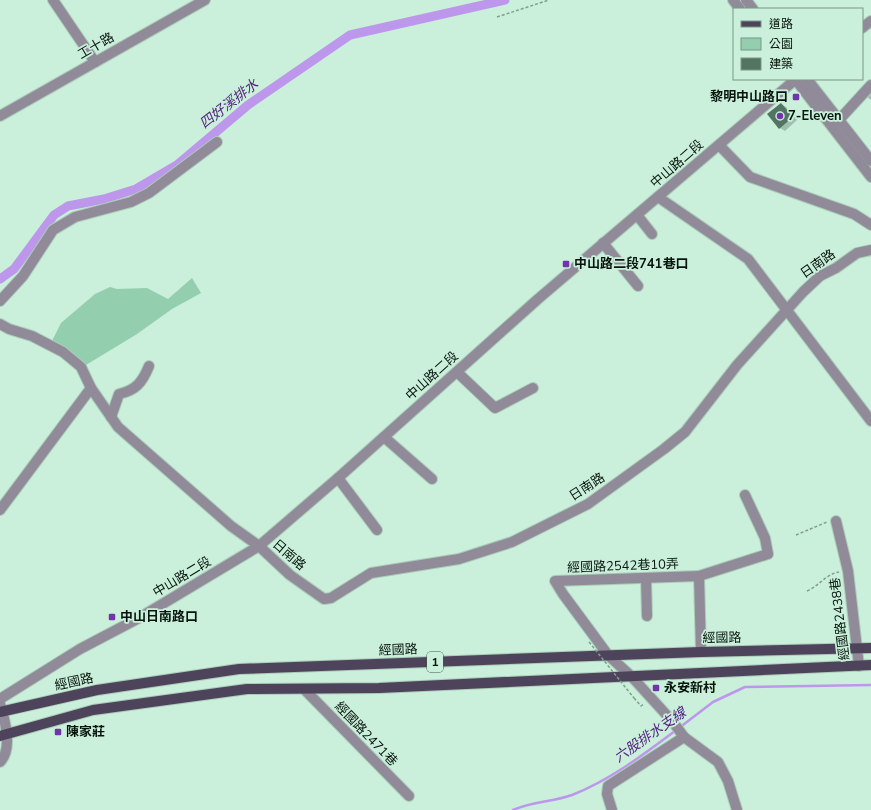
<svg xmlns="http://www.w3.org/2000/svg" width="871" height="810" font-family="'Nunito Sans','Noto Sans TC',sans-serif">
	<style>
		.green { fill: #93cfae }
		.shadow { fill: #0003 }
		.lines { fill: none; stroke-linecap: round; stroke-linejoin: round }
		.stream { stroke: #bd97ec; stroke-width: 2.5 }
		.canal { stroke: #bd97ec; stroke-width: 9 }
		.building { fill: #527461 }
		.minor-casing { stroke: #abccb9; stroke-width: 12 }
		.major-casing { stroke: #abccb9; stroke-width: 12 }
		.path { stroke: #829e8e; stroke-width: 1.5; stroke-dasharray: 3 2; stroke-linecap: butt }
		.minor { stroke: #918b99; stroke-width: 10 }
		.major { stroke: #4d435b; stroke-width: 10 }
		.path-bridge { stroke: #829e8e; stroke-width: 1.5; stroke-dasharray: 3 2; stroke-linecap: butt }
		.poi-dot { fill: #7234aa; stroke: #caefda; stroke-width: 1.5 }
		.labels { text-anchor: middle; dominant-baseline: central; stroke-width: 3.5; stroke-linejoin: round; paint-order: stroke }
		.shield { fill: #caefda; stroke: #42564a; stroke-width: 1 }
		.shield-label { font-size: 12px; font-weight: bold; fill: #07140d }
		.street-label { font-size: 13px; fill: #07140d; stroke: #caefda }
		.poi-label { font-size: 13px; font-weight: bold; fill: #07140d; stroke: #caefda; text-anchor: start }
		.water-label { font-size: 14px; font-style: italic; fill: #521d7f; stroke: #caefda }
	</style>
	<rect width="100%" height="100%" fill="#caefda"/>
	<!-- green -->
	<path class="green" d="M192 278 201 293 172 309 137 334 86 365 52 341 61 323 95 294 110 287 117 289 147 288 168 299Z"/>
	<!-- shadow -->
	<g class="shadow">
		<path d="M871 90V100L866 96Z"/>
		<path d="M781 104 786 107 797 120 785 131 780 128Z"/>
	</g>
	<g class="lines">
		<!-- stream -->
		<g class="stream">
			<path d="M679 728 713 702 745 687 871 685"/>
			<path d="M513 810C533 801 553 802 572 795 610 780 643 755 675 731"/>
		</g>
		<!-- canal -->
		<path class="canal" d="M0 279 14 269 54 215 68 206 104 199 136 189 177 165 248 105 350 35 505 0"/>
	</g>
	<!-- building -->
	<path class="building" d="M781 103 793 117 779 129 767 114Z"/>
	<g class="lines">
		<defs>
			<g id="minor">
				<path d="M53 0 95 62"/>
				<path d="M733 0 740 9"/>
				<path d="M746 0 753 9"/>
				<path d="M862 28 871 21"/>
				<path d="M795 79 871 177"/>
				<path d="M807 79 871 161"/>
				<path d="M0 116 205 0"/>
				<path d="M838 121 871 85"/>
				<path d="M719 145 750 177 854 214 871 225"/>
				<path d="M658 197 748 259 871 421"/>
				<path d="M637 215 652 234"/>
				<path d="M603 243 638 286"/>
				<path d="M0 301 23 276 53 230 75 217 131 202 149 193 217 142"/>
				<path d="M0 324 9 329 32 336 63 352 81 367 91 388 118 427 231 526 259 546 290 575 324 599 331 598 371 573 459 559 512 542 588 504 664 449 685 432 737 365 803 292 820 276 836 268 857 253 871 250"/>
				<path d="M457 372 495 408 533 388"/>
				<path d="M111 417 119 394C136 390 142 383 149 366"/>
				<path d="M384 437 432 479"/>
				<path d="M338 478 377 530"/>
				<path d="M0 510 91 388"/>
				<path d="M836 521 848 571 859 666"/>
				<path d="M699 576 768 554 765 538 745 495"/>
				<path d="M646 578 647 616"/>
				<path d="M701 652 699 576 555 581 563 594 608 655 632 677 673 722 684 737 718 762 728 781 737 810"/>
				<path d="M304 689 409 796"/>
				<path d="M0 699 80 649 139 618 259 546 338 478 538 299 796 79"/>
				<path d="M0 704C5 720 13 749 0 762"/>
				<path d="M612 810 607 794 608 786 684 737"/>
			</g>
			<g id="major">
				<path d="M0 712 97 690 239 669 701 652 871 648"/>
				<path d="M0 736 93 710 247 689 379 688 871 665"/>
			</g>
		</defs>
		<!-- minor casing -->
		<use href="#minor" class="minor-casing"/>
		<!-- major casing -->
		<use href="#major" class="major-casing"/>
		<!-- path -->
		<g class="path">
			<path d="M497 17 549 0"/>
			<path d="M796 535 827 522"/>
			<path d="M807 591C819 586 826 574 839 572"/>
			<path d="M634 698 641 706 644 704"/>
		</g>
		<!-- minor -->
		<use href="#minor" class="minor"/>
		<!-- major -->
		<use href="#major" class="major"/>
		<!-- path-bridge -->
		<path class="path-bridge" d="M589 642 634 698"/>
	</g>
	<!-- markers -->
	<g class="poi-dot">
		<rect x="792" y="93" width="8" height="8" rx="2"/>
		<circle cx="780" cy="116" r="4"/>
		<rect x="562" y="260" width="8" height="8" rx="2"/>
		<rect x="108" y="613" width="8" height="8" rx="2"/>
		<rect x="652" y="684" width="8" height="8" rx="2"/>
		<rect x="54" y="728" width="8" height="8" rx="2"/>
	</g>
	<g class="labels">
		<!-- shield labels -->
		<rect class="shield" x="427" y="652" width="16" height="20" rx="3"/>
		<g class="shield-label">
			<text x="435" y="662">1</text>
		</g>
		<!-- street labels -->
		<g class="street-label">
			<text transform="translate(96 46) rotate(-30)">工十路</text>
			<text transform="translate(677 164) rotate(-41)">中山路二段</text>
			<text transform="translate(818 264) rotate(-35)">日南路</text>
			<text transform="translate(432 376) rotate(-42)">中山路二段</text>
			<text transform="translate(587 487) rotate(-33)">日南路</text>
			<text transform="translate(289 555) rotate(41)">日南路</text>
			<text transform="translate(623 566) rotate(-2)">經國路2542巷10弄</text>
			<text transform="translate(182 577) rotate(-31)">中山路二段</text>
			<text transform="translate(840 619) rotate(-97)">經國路2438巷</text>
			<text transform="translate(722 638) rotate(-1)">經國路</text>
			<text transform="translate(398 650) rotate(-2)">經國路</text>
			<text transform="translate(74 682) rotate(-12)">經國路</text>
			<text transform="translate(366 734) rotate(46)">經國路2471巷</text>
		</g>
		<!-- poi labels -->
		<g class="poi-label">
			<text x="788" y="97" text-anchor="end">黎明中山路口</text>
			<text x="788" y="116">7-Eleven</text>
			<text x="574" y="264">中山路二段741巷口</text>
			<text x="120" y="617">中山日南路口</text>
			<text x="664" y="688">永安新村</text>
			<text x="66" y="732">陳家莊</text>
		</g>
		<!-- water labels -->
		<g class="water-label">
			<text transform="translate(229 104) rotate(-38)">四好溪排水</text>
			<text transform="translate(650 735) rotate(-35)">六股排水支線</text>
		</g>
	</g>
	<!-- legend -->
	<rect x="733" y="8" width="130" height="72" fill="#caefda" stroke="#7c9788"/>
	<rect x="741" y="21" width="20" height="6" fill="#4d435b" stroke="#7c9788"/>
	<text x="769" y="28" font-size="12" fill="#07140d">道路</text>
	<rect x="741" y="38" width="20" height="12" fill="#93cfae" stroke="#7c9788"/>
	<text x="769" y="48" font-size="12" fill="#07140d">公園</text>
	<rect x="741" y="58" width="20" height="12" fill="#527461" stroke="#7c9788"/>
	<text x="769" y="68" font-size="12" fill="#07140d">建築</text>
</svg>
